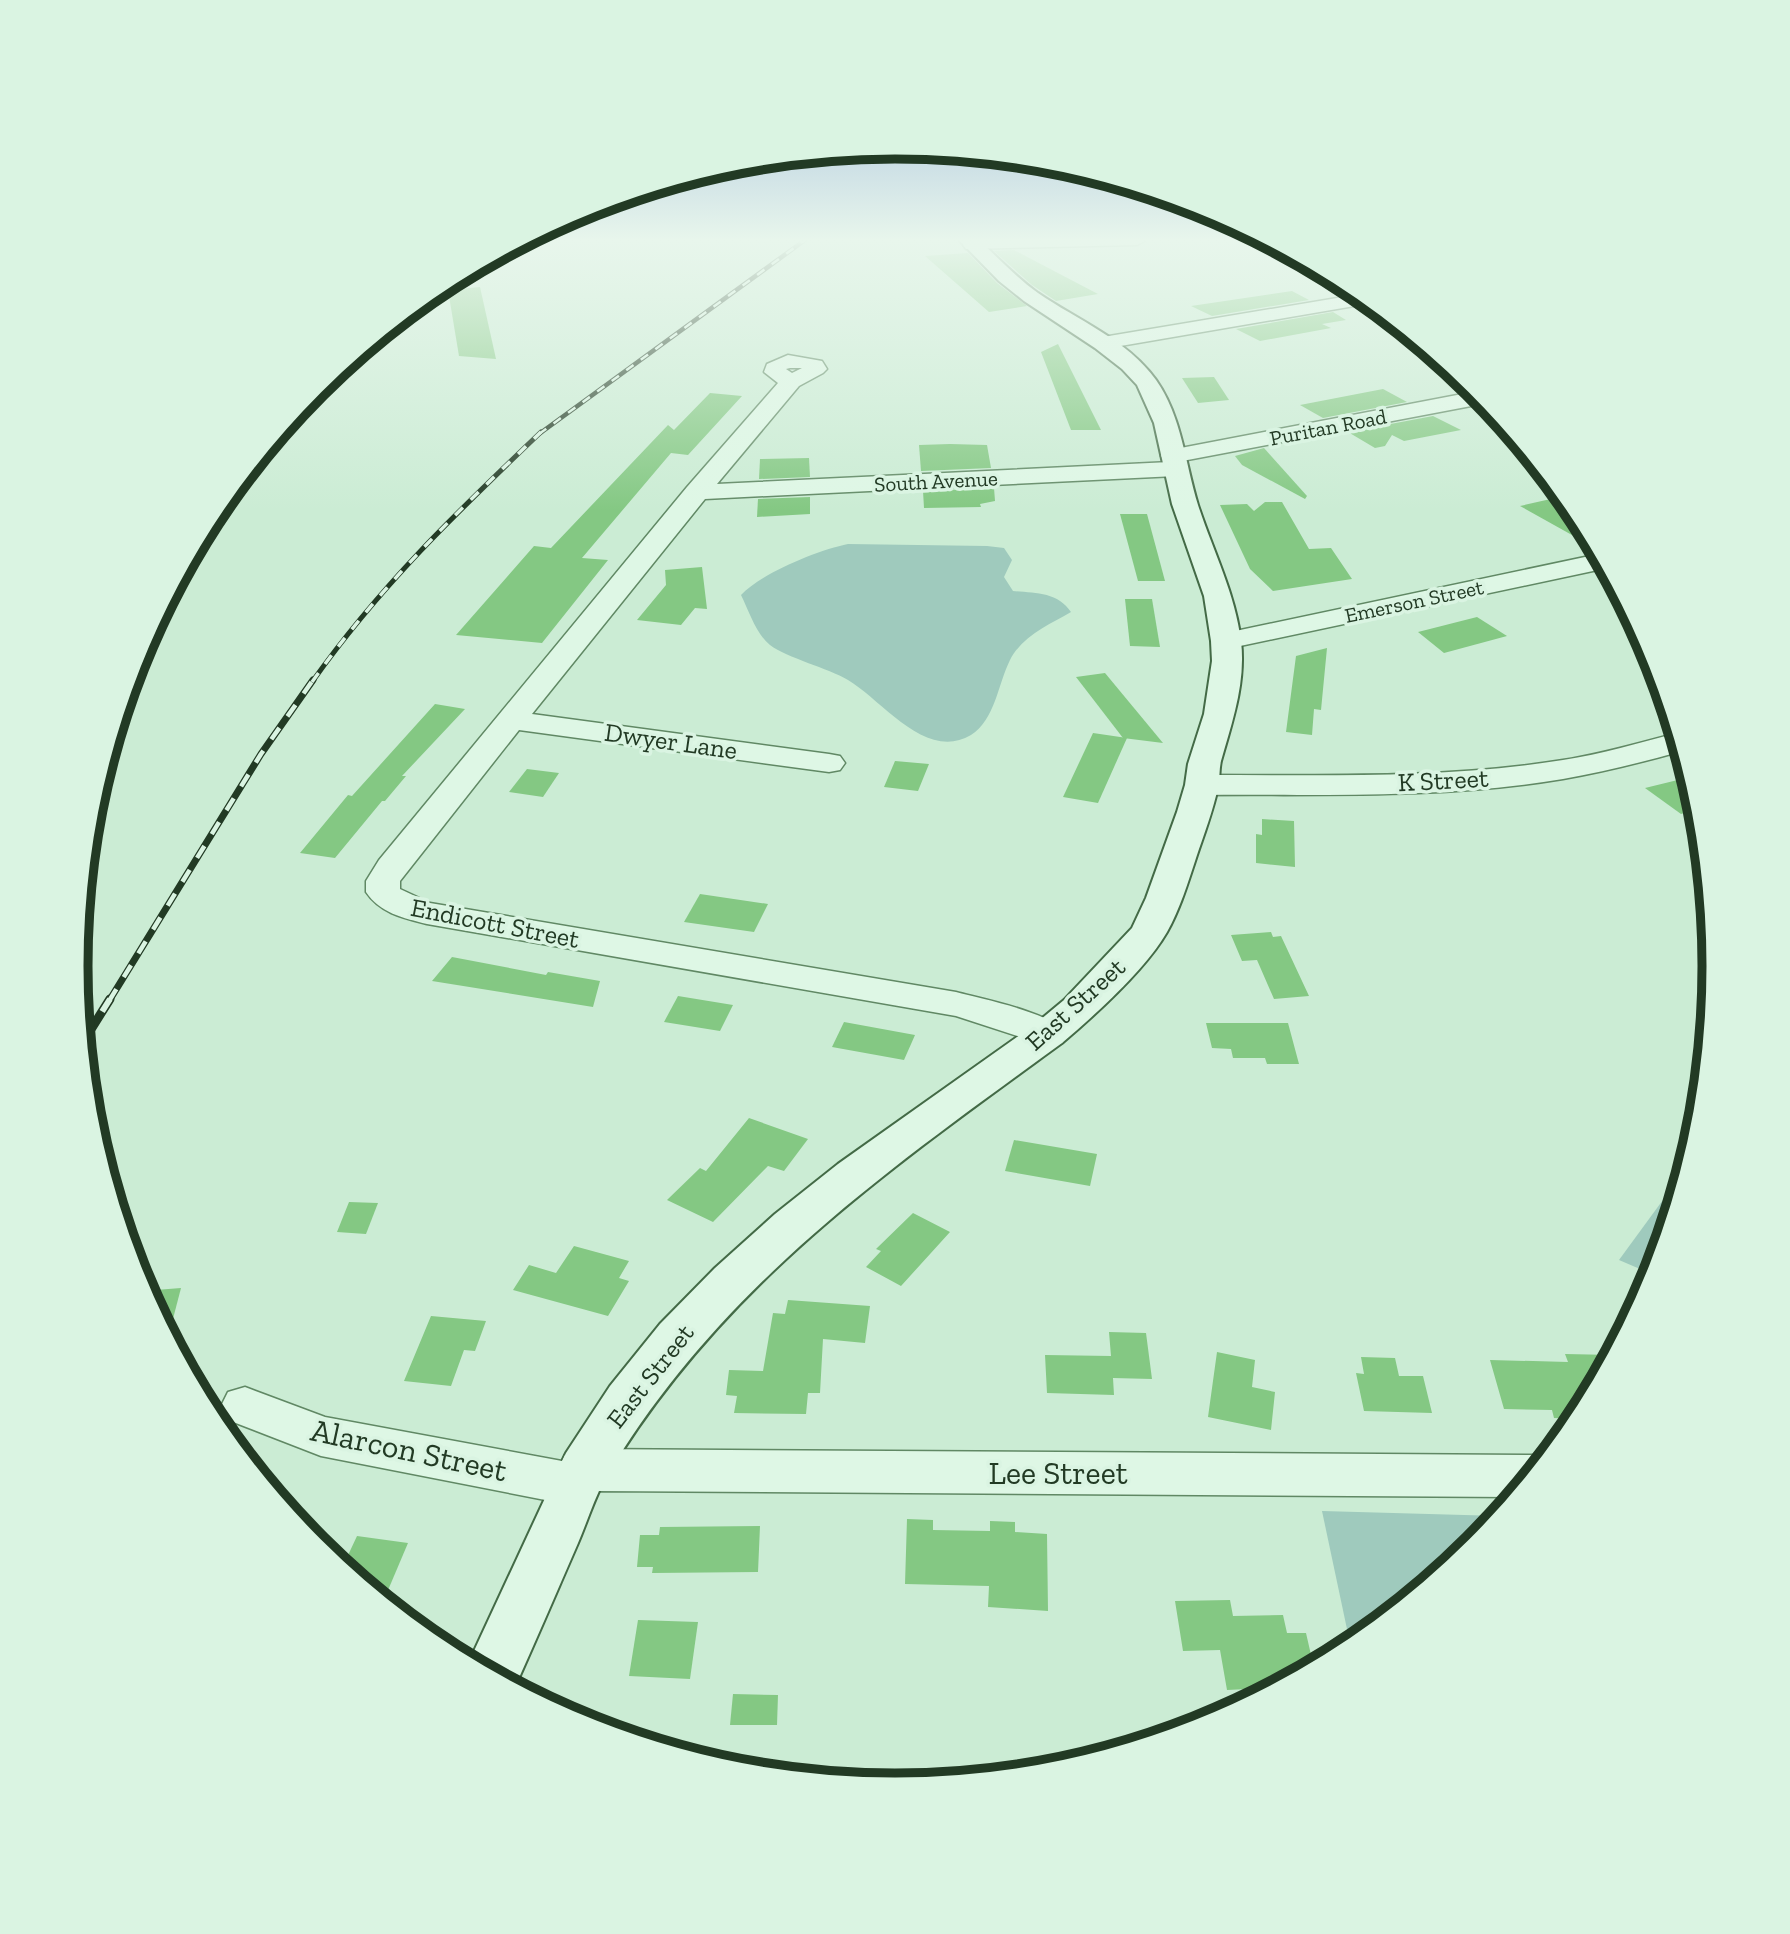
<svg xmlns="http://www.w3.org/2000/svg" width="1790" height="1934" font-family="'Zilla Slab',serif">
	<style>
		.green { fill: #9fcabd }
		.building { fill: #84c883 }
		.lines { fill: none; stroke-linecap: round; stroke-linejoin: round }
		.street-casing { stroke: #608864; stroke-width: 3 }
		.secondary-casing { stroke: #436a46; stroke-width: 4 }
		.street { fill: #def7e5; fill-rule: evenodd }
		.secondary { fill: #def7e5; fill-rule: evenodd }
		.rail-far3-casing { stroke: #223a24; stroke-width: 4.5 }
		.rail-far2-casing { stroke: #223a24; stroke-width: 5 }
		.rail-far1-casing { stroke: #223a24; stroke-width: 7 }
		.rail-casing { stroke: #223a24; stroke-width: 9 }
		.rail-far3 { stroke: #daf4e2; stroke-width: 2.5; stroke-dasharray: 9; stroke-linecap: butt }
		.rail-far2 { stroke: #daf4e2; stroke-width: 3.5; stroke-dasharray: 11; stroke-linecap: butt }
		.rail-far1 { stroke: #daf4e2; stroke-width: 4.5; stroke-dasharray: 14; stroke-linecap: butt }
		.rail { stroke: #daf4e2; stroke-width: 6; stroke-dasharray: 18; stroke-linecap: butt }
		.labels { text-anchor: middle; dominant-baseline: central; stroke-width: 7; stroke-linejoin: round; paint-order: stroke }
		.far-street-label { font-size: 21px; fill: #223a24; stroke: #daf4e2 }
		.street-label { font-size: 26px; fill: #223a24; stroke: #daf4e2 }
		.near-street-label { font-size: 32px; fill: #223a24; stroke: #daf4e2 }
		.rim { fill: none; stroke: #223a24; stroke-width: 9 }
	</style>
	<rect width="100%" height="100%" fill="#cbecd4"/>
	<!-- green -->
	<g class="green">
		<path d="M848 544 987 546 1004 548 1012 560 1004 577 1013 591C1035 593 1058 592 1071 612 1050 624 1021 637 1010 660 998 684 995 720 971 735 926 762 882 700 848 680 828 668 787 658 770 645 756 634 749 611 741 595 762 573 818 550 848 544Z"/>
		<path d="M1687 1167 1654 1275 1619 1260Z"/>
		<path d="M1322 1511 1500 1516 1474 1547 1351 1648Z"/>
	</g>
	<!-- building -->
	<g class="building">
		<path d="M1014 250 1098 294 1056 301 1032 285 994 251Z"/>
		<path d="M968 253 997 283 1027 306 989 312 925 256Z"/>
		<path d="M480 287 496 359 459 356 448 290Z"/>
		<path d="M1292 291 1309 300 1212 316 1191 306Z"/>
		<path d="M1333 312 1346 320 1322 324 1331 328 1260 341 1236 329Z"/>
		<path d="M1058 344 1101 430H1071L1041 352Z"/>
		<path d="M1214 377 1229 400 1198 403 1182 378Z"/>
		<path d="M1383 389 1407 402 1323 418 1300 405Z"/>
		<path d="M710 393 742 396 688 455 671 453 582 558 608 560 542 643 456 635 534 546 551 548 668 425 674 430Z"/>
		<path d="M1433 416 1461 430 1404 441 1392 435 1385 446 1375 448 1348 432Z"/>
		<path d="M950 444 987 445 991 468 921 471 919 445Z"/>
		<path d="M1264 448 1307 496 1305 499 1242 465 1235 456Z"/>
		<path d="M809 458 810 477 759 479 760 459Z"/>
		<path d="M994 488 995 501 980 504 981 507 924 508 923 491Z"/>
		<path d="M1564 496 1577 512 1597 549 1520 506Z"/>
		<path d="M810 497V514L757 517 758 499Z"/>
		<path d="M1265 502H1282L1309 549 1331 548 1352 579 1273 591 1250 569 1220 505 1247 504 1254 511Z"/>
		<path d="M1120 514H1147L1165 581H1138Z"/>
		<path d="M702 567 707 609 695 608 681 625 637 620 666 585 665 570Z"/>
		<path d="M1125 599H1152L1160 647 1130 646Z"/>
		<path d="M1477 617 1507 636 1444 653 1418 632Z"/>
		<path d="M1327 648 1321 710 1314 709 1312 735 1286 732 1296 656Z"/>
		<path d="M1105 673 1163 743 1123 738 1076 677Z"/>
		<path d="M435 704 465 709 402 776H406L385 801H382L335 858 300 853 348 795 352 796Z"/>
		<path d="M1093 733 1127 738 1098 803 1063 797Z"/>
		<path d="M895 761 929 764 918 791 884 787Z"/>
		<path d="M527 769 559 773 543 797 509 792Z"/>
		<path d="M1690 777 1699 809 1681 814 1645 788Z"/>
		<path d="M1262 819 1294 821 1295 867 1256 863V834L1262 835Z"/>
		<path d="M700 894 768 904 754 932 684 922Z"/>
		<path d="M1271 932 1273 937 1281 936 1309 996 1274 999 1257 960 1242 961 1231 935Z"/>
		<path d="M452 957 546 975 548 972 600 981 593 1007 432 981Z"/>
		<path d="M678 996 733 1005 720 1031 664 1022Z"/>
		<path d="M844 1022 915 1035 904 1060 832 1047Z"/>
		<path d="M1206 1023H1288L1299 1064H1267L1265 1058H1233L1231 1049 1212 1048Z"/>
		<path d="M749 1118 808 1139 784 1171 768 1166 713 1222 667 1200 700 1168 706 1171Z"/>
		<path d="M1014 1140 1097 1154 1090 1186 1005 1171Z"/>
		<path d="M349 1202 378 1203 366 1234 337 1232Z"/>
		<path d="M913 1213 950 1232 901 1286 866 1267 881 1251 876 1249Z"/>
		<path d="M574 1246 629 1261 619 1278 629 1281 608 1316 513 1290 529 1265 556 1273Z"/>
		<path d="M181 1288 168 1338 143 1291Z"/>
		<path d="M788 1300 870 1306 865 1343 823 1339 820 1393H808L806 1414 734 1413 737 1396 726 1395 729 1370 763 1371 773 1313 785 1314Z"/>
		<path d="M431 1316 486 1321 475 1351 464 1350 451 1386 404 1381Z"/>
		<path d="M1109 1332 1146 1333 1152 1379 1113 1378 1114 1395 1047 1393 1045 1355 1111 1356Z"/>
		<path d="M1217 1352 1255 1360 1252 1387 1275 1392 1271 1430 1208 1417Z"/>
		<path d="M1565 1354 1613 1355 1578 1419 1554 1418 1552 1410 1504 1409 1490 1360 1568 1362Z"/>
		<path d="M1361 1357 1395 1358 1399 1376H1423L1432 1413 1364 1411 1356 1373 1364 1374Z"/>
		<path d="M907 1519 933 1520V1530L990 1531V1521L1015 1522V1532L1047 1534 1048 1611 988 1607 989 1586 905 1584Z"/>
		<path d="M760 1526 758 1572 652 1573 653 1567H637L640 1535H659L660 1527Z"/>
		<path d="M357 1536 408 1543 383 1602 342 1568Z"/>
		<path d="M1230 1600 1233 1616 1283 1615 1287 1633H1306L1314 1668 1250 1702 1248 1689 1227 1690 1220 1650 1183 1651 1175 1601Z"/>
		<path d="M638 1620 698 1622 690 1679 629 1676Z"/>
		<path d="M733 1694 778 1695 777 1725H730Z"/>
	</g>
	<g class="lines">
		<defs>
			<g id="street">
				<path d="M971 240H1146L1137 245 966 249 963 245Z"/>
				<path d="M1361 294 1372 303 1103 349 1096 347 1093 343 1096 339 1103 337Z"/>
				<path d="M788 355 822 361 827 369 823 373 799 386 717 484 1170 462 1161 456 1165 451 1478 391 1487 403 1177 462 1184 464 1188 469 1184 474 1176 476 705 499 532 714 829 754 840 756 845 763 840 770 829 772 519 730 400 881V889L430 903 956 992C982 999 1054 1013 1067 1034L1062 1043 1048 1046 956 1016 427 924C403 918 380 913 366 892V881L379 860 687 487 778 383 764 372 767 364ZM790 368H802L792 373 786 369Z"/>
				<path d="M1599 554 1607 568 1226 649 1216 647 1212 641 1216 635 1226 633Z"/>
				<path d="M1677 733 1682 751C1643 762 1603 772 1563 779 1444 799 1322 794 1202 795L1191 792 1186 785 1191 778 1202 775C1322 775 1444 779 1563 760 1602 754 1639 743 1677 733Z"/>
				<path d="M245 1387 325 1417 562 1461 565 1455 583 1449 1533 1455 1546 1460 1515 1497 598 1491 594 1500 576 1506 321 1456 228 1420 221 1406 228 1392Z"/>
			</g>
			<path id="secondary" d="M959 240H979C998 258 1016 277 1038 293 1077 320 1128 340 1156 380 1182 417 1185 463 1198 505 1213 551 1235 593 1241 641 1246 683 1232 722 1221 761 1219 769 1220 778 1218 787 1213 811 1204 834 1196 858 1188 882 1180 909 1167 932 1145 970 1096 1014 1062 1043 885 1172 719 1287 605 1479 594 1499 587 1522 578 1543 557 1591 536 1640 514 1689L468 1664 566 1453 610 1386 660 1324 715 1268 775 1214 838 1164 1034 1025 1064 1000 1132 928 1146 898 1177 812 1185 785 1188 764 1204 714 1212 661 1211 641 1204 596 1172 504 1154 423 1137 385 1122 369 1095 348 1024 301 999 281Z"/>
		</defs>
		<!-- street casing -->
		<use href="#street" class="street-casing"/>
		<!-- secondary casing -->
		<use href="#secondary" class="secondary-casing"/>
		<!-- street -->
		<use href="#street" class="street"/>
		<!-- secondary -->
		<use href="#secondary" class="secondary"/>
		<defs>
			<path id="rail-far3" d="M539 434 805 240"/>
			<path id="rail-far2" d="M312 682C380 586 456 513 541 432"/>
			<path id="rail-far1" d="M109 1001 261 754 313 680"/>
			<path id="rail" d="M83 1042 110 999"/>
		</defs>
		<!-- rail-far3 casing -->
		<use href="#rail-far3" class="rail-far3-casing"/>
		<!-- rail-far2 casing -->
		<use href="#rail-far2" class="rail-far2-casing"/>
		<!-- rail-far1 casing -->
		<use href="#rail-far1" class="rail-far1-casing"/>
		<!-- rail casing -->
		<use href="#rail" class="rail-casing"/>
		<!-- rail-far3 -->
		<use href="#rail-far3" class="rail-far3"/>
		<!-- rail-far2 -->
		<use href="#rail-far2" class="rail-far2"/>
		<!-- rail-far1 -->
		<use href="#rail-far1" class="rail-far1"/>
		<!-- rail -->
		<use href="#rail" class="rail"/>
	</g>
	<!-- sky -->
	<linearGradient id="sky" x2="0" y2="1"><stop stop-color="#92b0d8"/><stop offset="0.47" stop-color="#e8f6ec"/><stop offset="1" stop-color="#e8f6ec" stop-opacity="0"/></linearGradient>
	<rect width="1790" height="511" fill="url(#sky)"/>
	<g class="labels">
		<!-- far-street labels -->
		<g class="far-street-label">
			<text transform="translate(1328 427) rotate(-11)">Puritan Road</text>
			<text transform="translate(936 481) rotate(-3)">South Avenue</text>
			<text transform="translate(1414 601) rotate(-12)">Emerson Street</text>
		</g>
		<!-- street labels -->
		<g class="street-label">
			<text transform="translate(671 741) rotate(8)">Dwyer Lane</text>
			<text transform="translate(1443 780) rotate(-3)">K Street</text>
			<text transform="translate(495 923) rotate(11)">Endicott Street</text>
			<text transform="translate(1075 1004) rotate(-42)">East Street</text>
			<text transform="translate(650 1376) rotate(-52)">East Street</text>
		</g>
		<!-- near-street labels -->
		<g class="near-street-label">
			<text transform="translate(409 1450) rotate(12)">Alarcon Street</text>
			<text x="1058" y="1473">Lee Street</text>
		</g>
	</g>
	<!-- crop -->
	<path d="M0 0H1790V1934H0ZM88 966a807 807 0 1 1 1614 0a807 807 0 1 1-1614 0Z" fill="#daf4e2" fill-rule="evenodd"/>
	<path class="rim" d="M88 966a807 807 0 1 1 1614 0a807 807 0 1 1-1614 0Z"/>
</svg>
